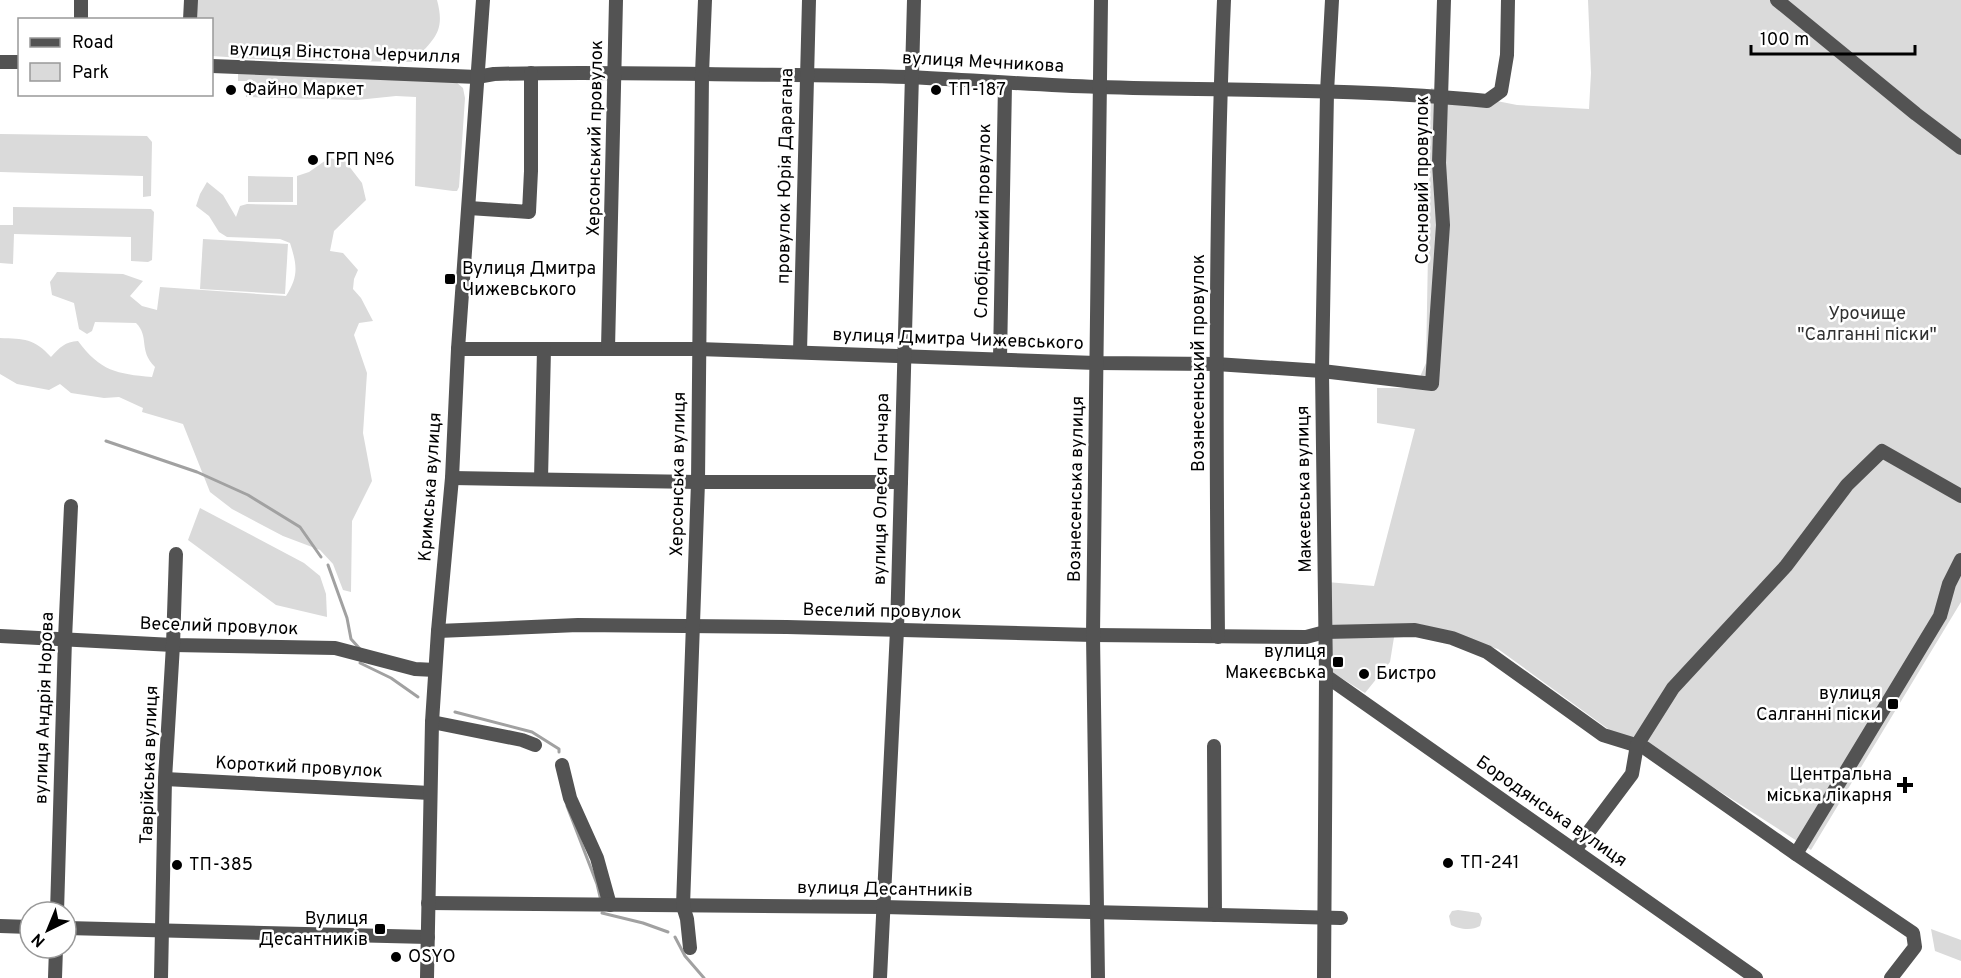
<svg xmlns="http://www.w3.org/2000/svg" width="1961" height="978" font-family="Overpass,sans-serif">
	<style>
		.green { fill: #dadada }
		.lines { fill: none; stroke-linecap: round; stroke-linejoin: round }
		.stream { stroke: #a1a1a1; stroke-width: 3 }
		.minor { stroke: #535353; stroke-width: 14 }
		.poi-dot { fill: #000; stroke: #fff; stroke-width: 2 }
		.labels { text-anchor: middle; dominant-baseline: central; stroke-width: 5; stroke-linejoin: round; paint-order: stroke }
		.street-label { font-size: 18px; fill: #000; stroke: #fff }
		.poi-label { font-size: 18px; fill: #000; stroke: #fff; text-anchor: start }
		.park-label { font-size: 18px; fill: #313131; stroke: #fff }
	</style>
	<rect width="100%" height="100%" fill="#fff"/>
	<!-- green -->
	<g class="green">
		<path d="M196 0H437C446 33 433 39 413 62L271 60 212 56V20L197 19Z"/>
		<path d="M1588 0H1961V602L1811 850 1646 744 1615 734 1498 649 1419 624 1396 625 1390 662 1365 693 1327 669V582L1374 586 1415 429 1377 423V388H1415L1426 363 1431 88 1517 105 1589 109 1591 73Z"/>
		<path d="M238 71 456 82 463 88 465 98 459 187 457 191H453L415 186 416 97 396 96 357 100 246 97V81H238Z"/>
		<path d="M0 134 147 136 152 142 151 196 143 197V176L0 172Z"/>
		<path d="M329 158 345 161 362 183 366 200 334 231 330 251 343 253 358 270 354 279 353 289 361 298 373 321 359 323 354 335 367 373 363 433 372 481 352 521 351 592 343 590 333 564 320 550 283 536 232 509 210 492 183 424 142 412 143 408 119 397 104 398 71 393 60 384 49 390 17 384 0 374V338C24 339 34 338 51 357 60 347 65 342 78 341 100 371 117 374 152 377L155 367C138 350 150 337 136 323L95 322 92 331 87 334 79 329 74 303 52 295 50 282 57 272 123 274 143 281 130 296 142 306 157 310 160 287 286 296C299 276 297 265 290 243L280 239 227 237 219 232 209 216 196 206 200 194 207 182 223 195 236 217 240 206 247 204 297 205V176L309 172Z"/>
		<path d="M248 176 293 177V202H248Z"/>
		<path d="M13 207 151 209 154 212 152 260 148 262 131 261V237L14 234 13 264 0 263V225H13Z"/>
		<path d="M203 239 288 244 285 294 200 289Z"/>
		<path d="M200 508 304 563 320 576 326 594 327 617 276 605 188 540Z"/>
		<path d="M1458 910 1479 913 1482 918 1480 926C1472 931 1458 929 1451 925L1449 916 1452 911Z"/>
		<path d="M1931 929 1961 940V961L1935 951Z"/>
	</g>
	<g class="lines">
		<!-- stream -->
		<g class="stream">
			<path d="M106 441 197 472 248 495 300 527 321 557"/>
			<path d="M328 565 347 618 351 639 360 649"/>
			<path d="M360 663 391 678 418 697"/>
			<path d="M455 712 532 732 559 749V752"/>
			<path d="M567 806 597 884 601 901"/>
			<path d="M602 913 643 923 668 932"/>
			<path d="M675 937 685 956 704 978"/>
		</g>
		<!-- minor -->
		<g class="minor">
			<path d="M1777 0 1916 114 1961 148"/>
			<path d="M81 20V0"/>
			<path d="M190 20 191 0"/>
			<path d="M0 62H20"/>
			<path d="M212 66 477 77 494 74C564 72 634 73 704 74 772 75 840 75 908 77 972 80 1034 85 1098 87 1227 91 1357 88 1487 101L1501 91 1507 55 1508 0"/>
			<path d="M469 208 529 212 531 171V73"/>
			<path d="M458 349H698L1096 363 1216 364 1322 371 1432 384 1443 225 1439 163 1444 0"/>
			<path d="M608 349 616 0"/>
			<path d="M800 352 809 0"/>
			<path d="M1000 359 1005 84"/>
			<path d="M452 478 698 482H901"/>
			<path d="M541 479 544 349"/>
			<path d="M438 631 578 625 787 627 1093 635 1306 637 1325 632 1415 630 1452 638 1487 652 1603 735 1645 748 1796 854 1913 933 1915 947 1891 978"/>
			<path d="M0 636 173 645 335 648 415 669 435 670"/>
			<path d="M1218 637C1216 425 1215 212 1224 0"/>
			<path d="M1326 676 1756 978"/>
			<path d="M432 722 522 740 535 745"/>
			<path d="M1214 746 1215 915"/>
			<path d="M562 765 570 798 597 858 610 905"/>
			<path d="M165 779 430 793"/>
			<path d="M1575 850 1632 774 1637 745 1673 688 1786 566 1847 485 1882 451 1961 496"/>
			<path d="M1796 854 1940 616 1949 584 1961 560"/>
			<path d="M428 903 883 907 1341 918"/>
			<path d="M57 912 65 639 71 506"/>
			<path d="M0 926 30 927"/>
			<path d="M66 928 428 937"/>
			<path d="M690 948 687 919 683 906 698 482 702 74 705 0"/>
			<path d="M55 978 56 948"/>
			<path d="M161 978 165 779 173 645 176 554"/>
			<path d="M427 978 432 722 438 631 452 478 458 349 483 0"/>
			<path d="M880 978 897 630 914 0"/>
			<path d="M1098 978 1093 635 1101 0"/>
			<path d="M1324 978 1326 676 1322 371 1327 92 1332 0"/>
		</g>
	</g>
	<!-- markers -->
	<g class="poi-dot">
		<circle cx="231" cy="90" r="6"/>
		<circle cx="936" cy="90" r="6"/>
		<circle cx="313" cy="160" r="6"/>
		<rect x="444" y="273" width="12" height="12" rx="3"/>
		<rect x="1332" y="656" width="12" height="12" rx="3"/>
		<circle cx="1364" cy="674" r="6"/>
		<rect x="1887" y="698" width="12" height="12" rx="3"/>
		<path d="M1902 776h6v6h6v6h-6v6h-6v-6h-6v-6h6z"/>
		<circle cx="1448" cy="863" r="6"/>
		<circle cx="177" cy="865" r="6"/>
		<rect x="374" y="923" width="12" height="12" rx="3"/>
		<circle cx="396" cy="957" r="6"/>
	</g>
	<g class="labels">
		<!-- street labels -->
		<g class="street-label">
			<text transform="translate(345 54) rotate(2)">вулиця Вінстона Черчилля</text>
			<text transform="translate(983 63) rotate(3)">вулиця Мечникова</text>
			<text transform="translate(596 138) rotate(-89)">Херсонський провулок</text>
			<text transform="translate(786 176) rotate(-89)">провулок Юрія Дарагана</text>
			<text transform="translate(1423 180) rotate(-90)">Сосновий провулок</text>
			<text transform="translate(984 221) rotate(-89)">Слобідський провулок</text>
			<text transform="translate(958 340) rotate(2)">вулиця Дмитра Чижевського</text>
			<text transform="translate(1199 363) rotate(-90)">Вознесенський провулок</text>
			<text transform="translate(679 474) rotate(-89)">Херсонська вулиця</text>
			<text transform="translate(431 487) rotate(-86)">Кримська вулиця</text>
			<text transform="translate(882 489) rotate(-89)">вулиця Олеся Гончара</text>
			<text transform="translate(1077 489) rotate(-89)">Вознесенська вулиця</text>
			<text transform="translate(1305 489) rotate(-91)">Макеєвська вулиця</text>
			<text transform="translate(882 612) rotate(1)">Веселий провулок</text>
			<text transform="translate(219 627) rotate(2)">Веселий провулок</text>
			<text transform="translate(45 708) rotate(-88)">вулиця Андрія Норова</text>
			<text transform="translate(150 765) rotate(-88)">Таврійська вулиця</text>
			<text transform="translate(299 768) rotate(3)">Короткий провулок</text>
			<text transform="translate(1551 812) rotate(35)">Бородянська вулиця</text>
			<text transform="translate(885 890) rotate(1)">вулиця Десантників</text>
		</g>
		<!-- poi labels -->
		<g class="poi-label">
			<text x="243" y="90">Файно Маркет</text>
			<text x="948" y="90">ТП-187</text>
			<text x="325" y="160">ГРП №6</text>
			<text x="462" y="269">Вулиця Дмитра<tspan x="462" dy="21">Чижевського</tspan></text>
			<text x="1326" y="652" text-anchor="end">вулиця<tspan x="1326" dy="21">Макеєвська</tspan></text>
			<text x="1376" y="674">Бистро</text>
			<text x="1881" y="694" text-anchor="end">вулиця<tspan x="1881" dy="21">Салганні піски</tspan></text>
			<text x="1892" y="775" text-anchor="end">Центральна<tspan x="1892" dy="21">міська лікарня</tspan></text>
			<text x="1460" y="863">ТП-241</text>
			<text x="189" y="865">ТП-385</text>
			<text x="368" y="919" text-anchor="end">Вулиця<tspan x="368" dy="21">Десантників</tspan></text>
			<text x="408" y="957">OSYO</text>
		</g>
		<!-- park labels -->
		<g class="park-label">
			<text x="1867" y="314">Урочище<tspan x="1867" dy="21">"Салганні піски"</tspan></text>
		</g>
	</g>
	<!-- legend -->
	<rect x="18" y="18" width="195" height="78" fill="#ffffff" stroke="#999999" stroke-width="1.5"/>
	<rect x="30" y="38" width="30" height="9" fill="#535353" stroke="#999999" stroke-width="1.5"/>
	<text x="72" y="48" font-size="18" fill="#000000">Road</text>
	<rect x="30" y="63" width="30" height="18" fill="#dadada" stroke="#999999" stroke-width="1.5"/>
	<text x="72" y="78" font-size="18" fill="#000000">Park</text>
	<!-- north arrow -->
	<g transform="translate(48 930) rotate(223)"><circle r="28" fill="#ffffff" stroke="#999999" stroke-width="1.5"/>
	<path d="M0-4.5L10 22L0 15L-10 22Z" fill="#000000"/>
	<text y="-9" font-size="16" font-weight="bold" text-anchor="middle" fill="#000000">N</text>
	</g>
	<!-- scale -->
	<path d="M1751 45v9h164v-9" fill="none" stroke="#000000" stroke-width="3"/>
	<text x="1760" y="45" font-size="18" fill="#000000" stroke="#ffffff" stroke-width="4.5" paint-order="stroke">100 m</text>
</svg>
